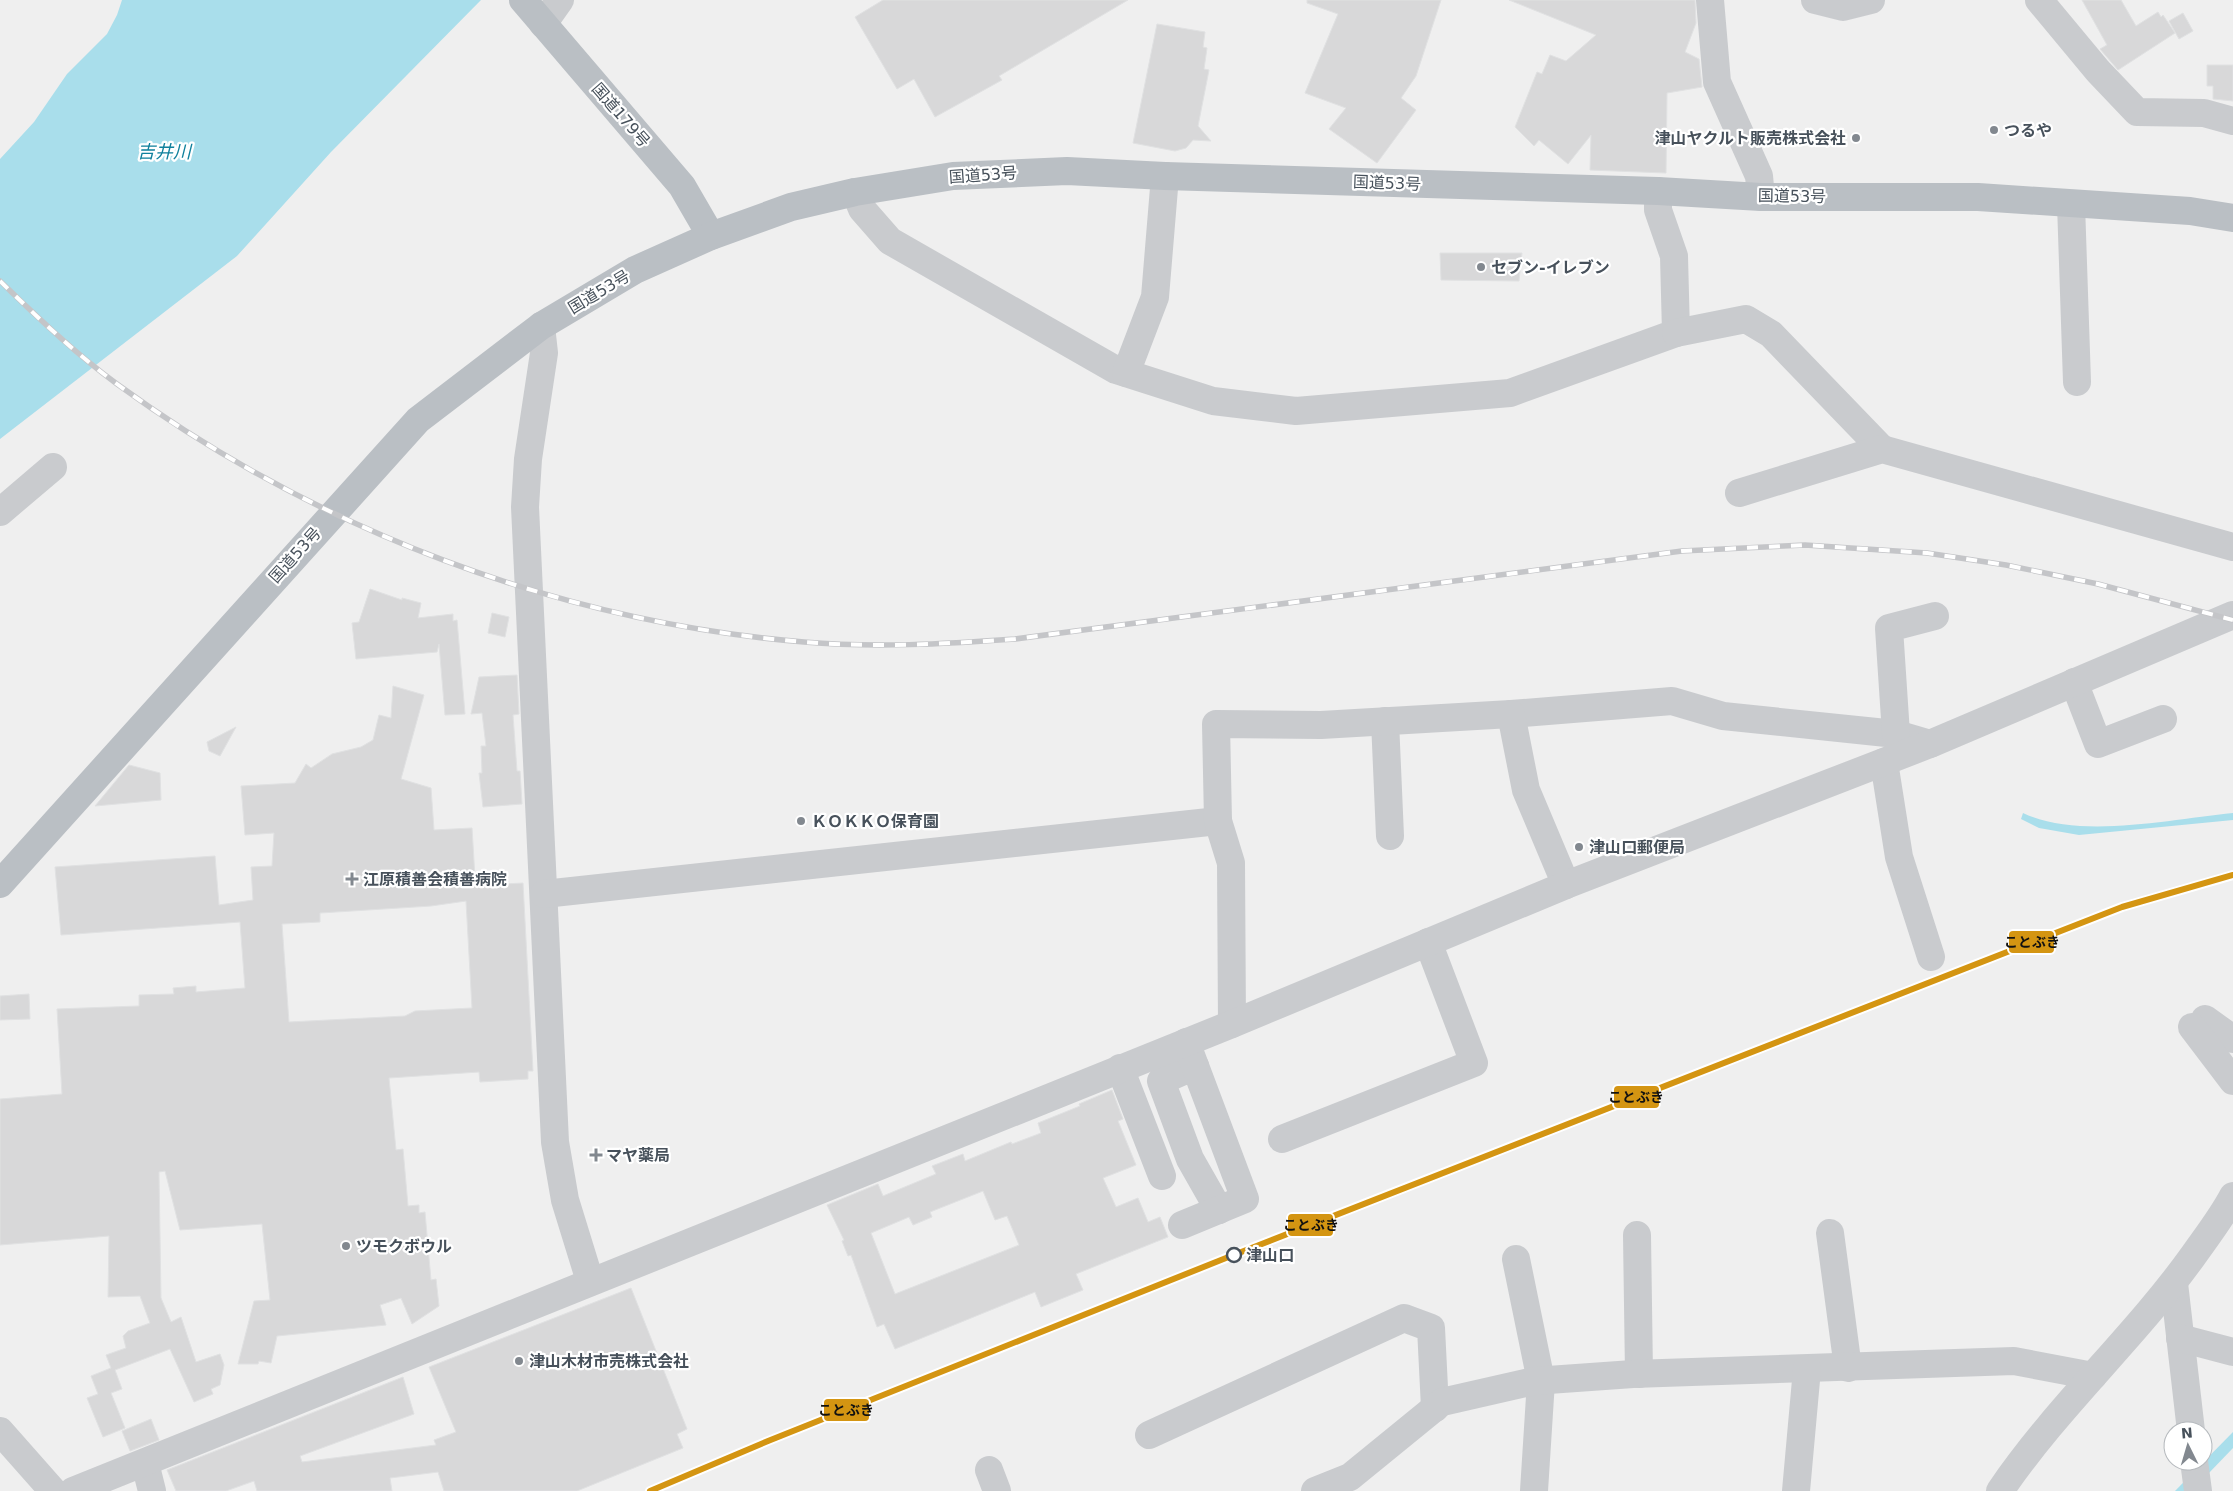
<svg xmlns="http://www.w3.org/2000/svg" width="2233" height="1491" font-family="'DejaVu Sans','Noto Sans JP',sans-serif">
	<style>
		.water { fill: #a9deeb }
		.building { fill: #d8d8d9; stroke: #e0e1e2; fill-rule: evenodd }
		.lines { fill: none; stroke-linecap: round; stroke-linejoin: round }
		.minor { stroke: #c9cbce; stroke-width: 28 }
		.highway { stroke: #babfc4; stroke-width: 28 }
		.rail-casing { stroke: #c4c5c8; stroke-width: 5.5 }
		.rail { stroke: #fff; stroke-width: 4; stroke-dasharray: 11; stroke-linecap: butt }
		.rail-1-casing { stroke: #fff; stroke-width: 10 }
		.rail-1 { stroke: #d49512; stroke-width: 6 }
		.poi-dot { fill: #82888f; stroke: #fff; stroke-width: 2 }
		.stop-dot { fill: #fff; stroke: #47515b; stroke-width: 2.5 }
		.labels { text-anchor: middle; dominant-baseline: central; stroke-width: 4.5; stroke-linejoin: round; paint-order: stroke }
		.street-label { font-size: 16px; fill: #47515b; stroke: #fff }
		.poi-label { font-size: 16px; font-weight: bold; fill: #47515b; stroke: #fff; text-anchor: start }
		.stop-label { font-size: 16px; font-weight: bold; fill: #47515b; stroke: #fff; text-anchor: start }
		.water-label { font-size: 18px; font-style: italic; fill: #10819d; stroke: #fff }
		.line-badge { stroke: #fff; stroke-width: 2 }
		.pale-badge-label { font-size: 14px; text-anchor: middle; font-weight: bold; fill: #111 }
	</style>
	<rect width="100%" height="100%" fill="#efefef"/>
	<!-- water -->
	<g class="water">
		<path d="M122 0H481L331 152 237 256 0 439V159L34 122 67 74 107 34 117 15Z"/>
		<path d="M2023 813C2080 840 2170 819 2233 813V820L2079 835 2039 828 2021 819Z"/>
		<path d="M2233 1432V1448L2207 1475 2188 1491H2175Z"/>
	</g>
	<!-- building -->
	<g class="building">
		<path d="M883 0H1128L999 76 1002 80 935 117 914 79 897 89 855 17Z"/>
		<path d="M1307 0H1441L1416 76 1401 98 1416 110 1377 163 1329 129 1346 108 1305 93 1338 14 1307 3Z"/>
		<path d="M1509 0H1695L1696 23 1685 52 1699 59 1702 87 1667 93 1666 173 1590 170 1591 135 1568 164 1539 140 1534 146 1515 127 1537 72 1542 74 1550 55 1566 61 1596 35Z"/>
		<path d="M2082 0H2121L2136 26 2158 12 2161 17 2163 15 2175 33 2118 70 2100 49 2107 45Z"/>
		<path d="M2183 13 2193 31 2179 39 2169 21Z"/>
		<path d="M1157 24 1205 32 1203 47 1207 48 1204 69 1209 70 1198 126 1211 141 1193 140 1186 148 1175 151 1133 143Z"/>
		<path d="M2207 65H2233V101L2213 99V86H2207Z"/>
		<path d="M1440 253H1522L1519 281 1441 280Z"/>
		<path d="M370 589 402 600V598L421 603 418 618 453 614V621L457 620 465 714 445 715 439 644 437 652 356 659 352 623 359 622Z"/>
		<path d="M492 613 509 617 505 637 488 633Z"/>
		<path d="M517 675 519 714 513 715 517 771H520L522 804 483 807 479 773H482L481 746H486L482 713 471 714 479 677Z"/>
		<path d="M393 686 424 695 401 779 431 788 434 830 472 828 475 878H485L486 885 523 883 533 1071H528V1079L480 1082 479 1072 389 1078 396 1150 403 1149 408 1206 419 1205V1213L425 1212 431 1280 436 1279 439 1306 412 1324 401 1298 380 1305 386 1325 277 1336 271 1363 259 1361 258 1364H238L254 1301 270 1300 262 1224 180 1230 165 1171 159 1172 161 1298 171 1322 181 1317 196 1362 220 1354 224 1365 220 1385 211 1389 213 1394 194 1402 170 1349 115 1370 122 1389 111 1393 125 1428 103 1437 87 1398 98 1394 91 1376 111 1368 106 1355 126 1348 123 1336 128 1331 150 1323 140 1296 108 1297 109 1236 0 1245V1099L62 1094 57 1009 139 1006V995L174 994 173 988 196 986V992L245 988 240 922 61 935 55 867 215 856 219 905 253 900 251 867 272 866 274 833 245 835 241 786 295 783 306 764 311 768 332 754 361 747 373 740 379 715 391 718ZM466 901 472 1008 415 1011 405 1016 289 1022 282 924 320 922V913L431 906Z"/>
		<path d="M236 727 220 756 209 751 207 742Z"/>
		<path d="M129 765 160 773 161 800 95 806Z"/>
		<path d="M29 994 30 1019 0 1020V996Z"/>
		<path d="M1112 1090 1123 1119 1118 1121 1136 1165 1103 1178 1116 1207 1138 1198 1148 1222 1160 1217 1168 1237 1076 1274 1083 1290 1041 1307 1035 1292 895 1349 884 1324 877 1327 851 1255 848 1256 842 1241 844 1240 827 1205 878 1184 883 1196 936 1174 932 1166 963 1154 965 1161 1011 1142 1012 1144 1041 1133 1038 1123 1080 1106 1079 1104ZM983 1191 995 1220 1007 1216 1019 1245 895 1294 871 1233 909 1217 913 1225 932 1217 930 1212Z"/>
		<path d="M631 1288 687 1429 677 1434 683 1448 577 1491H444L438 1472 390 1478 392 1491H257L254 1481 226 1491H176L167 1470 403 1377 414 1414 300 1456 302 1462 436 1445 434 1440 456 1432 429 1367Z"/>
		<path d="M151 1419 159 1440 130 1451 122 1431Z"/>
	</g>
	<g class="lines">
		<!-- minor -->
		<g class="minor">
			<path d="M1710 0 1717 82 1759 176 1761 197"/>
			<path d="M1815 0 1843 7 1871 0"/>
			<path d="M2039 0 2098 71 2137 112 2204 113 2233 121"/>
			<path d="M543 24 560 0"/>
			<path d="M855 192 862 209 890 241 1116 370 1213 401 1296 411 1510 393 1676 333 1674 256 1658 210V191"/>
			<path d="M2071 204 2077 382"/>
			<path d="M541 326 544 353 528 459 525 507 555 1142 565 1200 590 1281"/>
			<path d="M1676 333 1746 319 1771 334 1882 449"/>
			<path d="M1126 373 1155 297 1165 176"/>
			<path d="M1739 493 1882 449 2233 547"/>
			<path d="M0 512 53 467"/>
			<path d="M2074 682 2098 744 2163 719"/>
			<path d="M1511 714 1672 701 1723 716 1896 734 1930 744"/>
			<path d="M1385 721 1390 836"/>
			<path d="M1896 734 1889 628 1935 616"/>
			<path d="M1884 762 1899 857 1931 957"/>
			<path d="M544 894 1218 821"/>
			<path d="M2205 1019 2233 1039"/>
			<path d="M1232 1024 1231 863 1218 821 1216 724 1321 725 1511 714 1526 790 1566 885"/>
			<path d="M2192 1027 2233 1081"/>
			<path d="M1195 1066 1161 1081 1190 1159 1219 1210"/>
			<path d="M1120 1068 1162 1176"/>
			<path d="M1282 1139 1474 1063 1428 942"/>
			<path d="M1182 1225 1245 1199 1186 1042"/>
			<path d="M1830 1233 1848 1368"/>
			<path d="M1637 1235 1639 1374"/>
			<path d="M1516 1259 1541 1381 1534 1491"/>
			<path d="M2174 1283 2191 1431"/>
			<path d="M2180 1338 2233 1352"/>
			<path d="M0 1431 53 1491"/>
			<path d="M1149 1435 1404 1318 1431 1328 1435 1408"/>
			<path d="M2194 1461 2198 1491"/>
			<path d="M145 1463 152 1491"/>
			<path d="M989 1470 997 1491"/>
			<path d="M73 1491 1232 1024 1566 885 1930 744 2233 615"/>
			<path d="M1315 1491 1350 1477 1442 1402 1534 1381 1633 1374 2014 1361 2093 1376"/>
			<path d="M1796 1491 1807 1369"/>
			<path d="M2000 1491C2057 1407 2134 1338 2193 1256 2207 1236 2222 1217 2233 1196"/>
		</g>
		<!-- highway -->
		<g class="highway">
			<path d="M523 0 682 186 711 236"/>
			<path d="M0 884 418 420 541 326 635 270 711 236 791 207 855 192 953 176 1067 171 1165 176 1658 191 1761 197H1978L2190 211 2233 218"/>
		</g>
		<defs>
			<path id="rail" d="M0 281C37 317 76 354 117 384 316 529 558 622 804 642 874 648 945 644 1015 639L1682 551 1805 545 1927 553 2006 565 2098 584 2233 620"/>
		</defs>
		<!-- rail casing -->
		<use href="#rail" class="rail-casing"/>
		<!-- rail -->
		<use href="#rail" class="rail"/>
		<defs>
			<path id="rail-1" d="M650 1491 768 1441 1231 1256 2122 907 2233 875"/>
		</defs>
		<!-- rail-1 casing -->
		<use href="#rail-1" class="rail-1-casing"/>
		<!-- rail-1 -->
		<use href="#rail-1" class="rail-1"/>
	</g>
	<!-- markers -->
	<g class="poi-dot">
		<circle cx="1994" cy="130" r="5"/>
		<circle cx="1856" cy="138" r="5"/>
		<circle cx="1481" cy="267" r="5"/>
		<circle cx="801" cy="821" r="5"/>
		<circle cx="1579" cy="847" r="5"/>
		<path d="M349.5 871.5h5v5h5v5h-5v5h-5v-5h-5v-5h5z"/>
		<path d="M593.5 1147.5h5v5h5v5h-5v5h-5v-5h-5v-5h5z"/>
		<circle cx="346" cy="1246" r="5"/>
		<circle cx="519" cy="1361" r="5"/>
	</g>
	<circle class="stop-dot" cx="1234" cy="1255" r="7"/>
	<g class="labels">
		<!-- street labels -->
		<g class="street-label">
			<text transform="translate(621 115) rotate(49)">国道179号</text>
			<text transform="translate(983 175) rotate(-4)">国道53号</text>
			<text transform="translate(1387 183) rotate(2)">国道53号</text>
			<text transform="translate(1792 196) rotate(1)">国道53号</text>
			<text transform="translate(599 292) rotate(-31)">国道53号</text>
			<text transform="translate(295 555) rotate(-48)">国道53号</text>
		</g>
		<!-- poi labels -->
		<g class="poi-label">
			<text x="2004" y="130">つるや</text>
			<text x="1846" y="138" text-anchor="end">津山ヤクルト販売株式会社</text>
			<text x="1491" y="267">セブン-イレブン</text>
			<text x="811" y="821">ＫＯＫＫＯ保育園</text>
			<text x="1589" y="847">津山口郵便局</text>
			<text x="363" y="879">江原積善会積善病院</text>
			<text x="606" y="1155">マヤ薬局</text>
			<text x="356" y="1246">ツモクボウル</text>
			<text x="529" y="1361">津山木材市売株式会社</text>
		</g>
		<!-- stop labels -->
		<g class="stop-label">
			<text x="1246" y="1255">津山口</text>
		</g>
		<!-- water labels -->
		<g class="water-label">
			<text x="164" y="151">吉井川</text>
		</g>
	</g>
	<g class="line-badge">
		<rect x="2008" y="930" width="47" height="24" rx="5" fill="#d49512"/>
		<rect x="1613" y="1085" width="47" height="24" rx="5" fill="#d49512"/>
		<rect x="1287" y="1213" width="47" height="24" rx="5" fill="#d49512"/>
		<rect x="823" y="1398" width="47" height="24" rx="5" fill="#d49512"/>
	</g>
	<g class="pale-badge-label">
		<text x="2032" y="947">ことぶき</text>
		<text x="1636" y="1102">ことぶき</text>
		<text x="1311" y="1230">ことぶき</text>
		<text x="846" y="1415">ことぶき</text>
	</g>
	<!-- north arrow -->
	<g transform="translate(2188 1446) rotate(355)"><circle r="24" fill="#ffffff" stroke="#b5b9bd"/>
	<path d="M0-4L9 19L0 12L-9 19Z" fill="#82888f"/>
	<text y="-8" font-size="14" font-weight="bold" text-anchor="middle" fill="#47515b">N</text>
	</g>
</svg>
